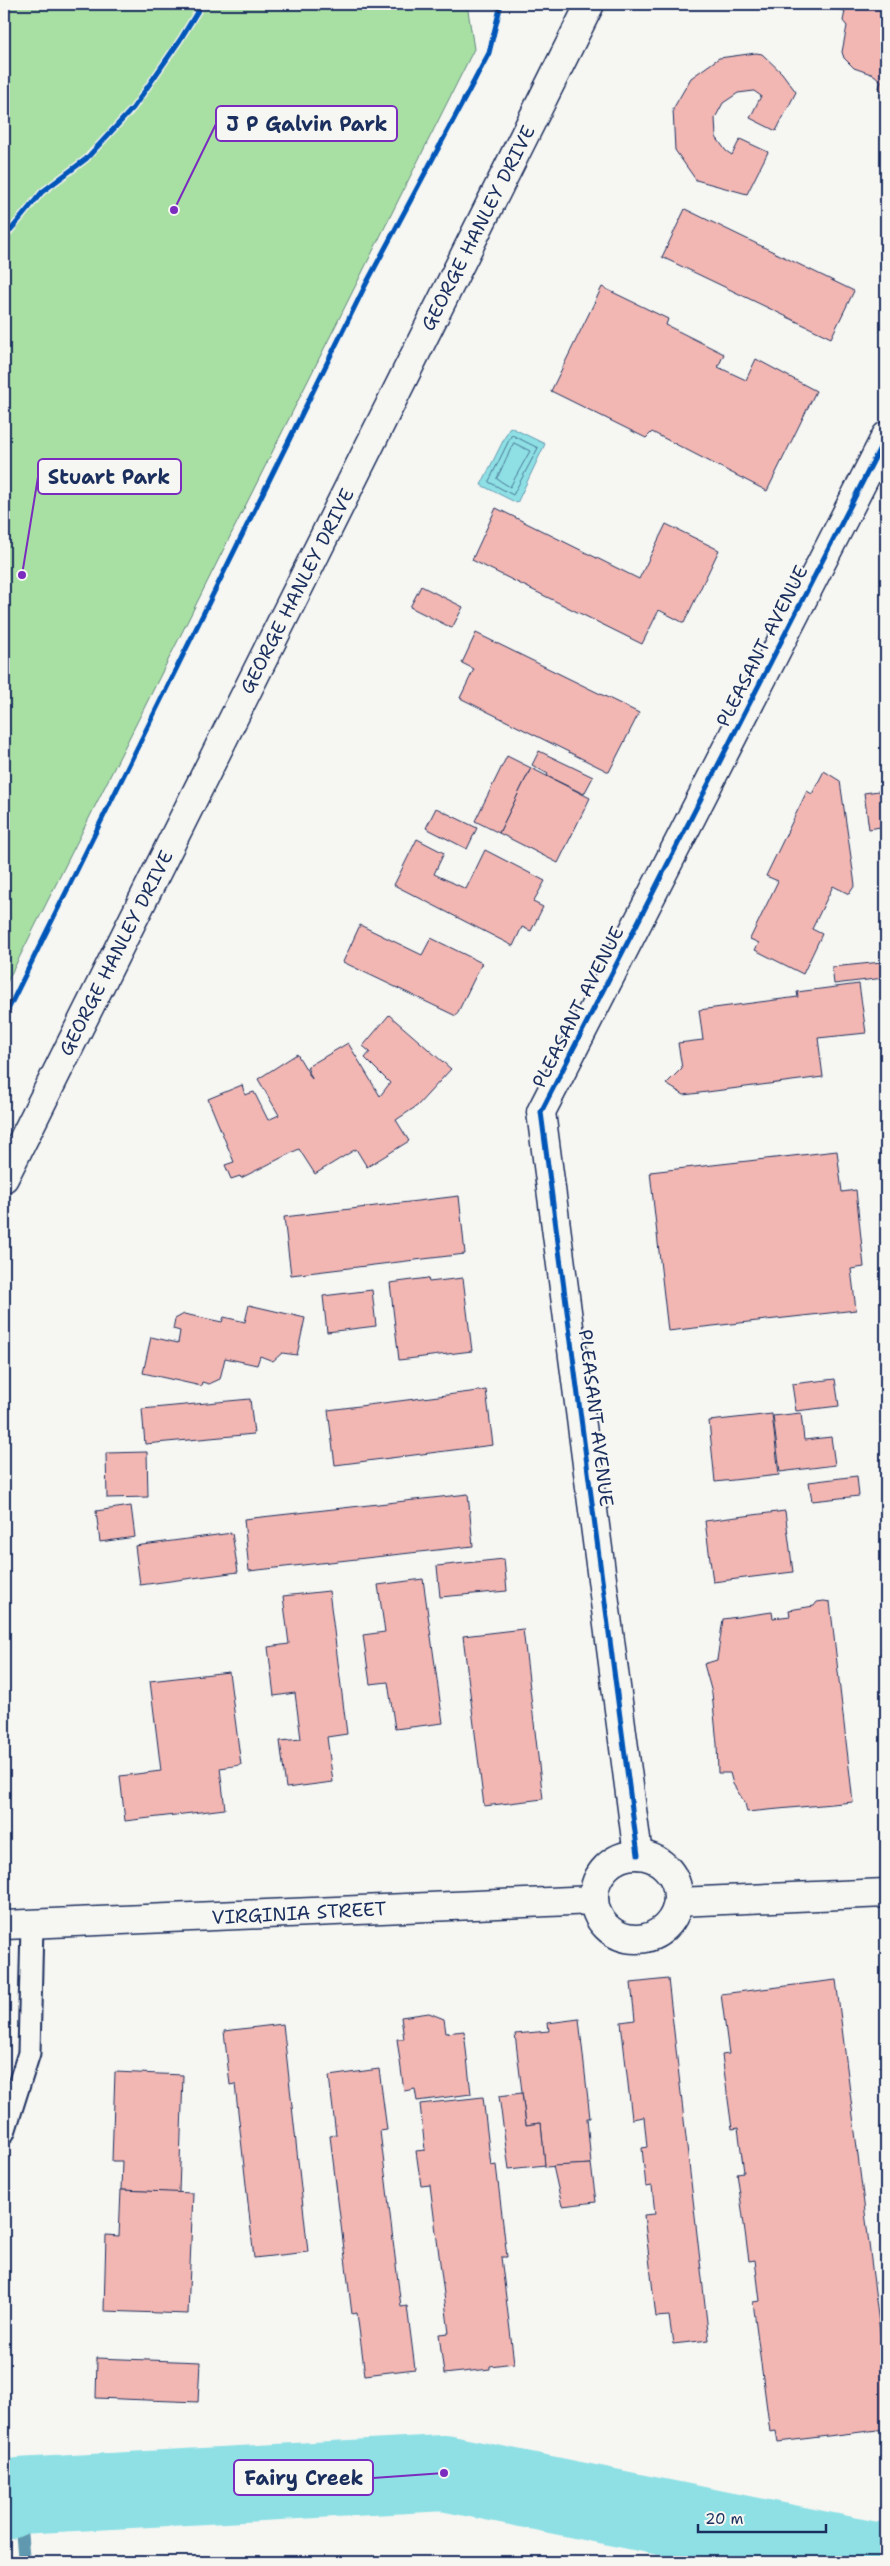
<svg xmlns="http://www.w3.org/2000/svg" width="890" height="2566" font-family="'Shantell Sans',sans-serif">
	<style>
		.green { fill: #a8dfa3; stroke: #628780 }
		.water { fill: #8ee0e5; stroke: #6099af }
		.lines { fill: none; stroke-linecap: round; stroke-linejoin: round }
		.shore { stroke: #497694; stroke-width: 1 }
		.stream { stroke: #6099af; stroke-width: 12 }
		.river { stroke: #8ee0e5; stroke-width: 76 }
		.building { fill: #f3b7b3; stroke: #1b2f5e }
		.service-casing { stroke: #1b2f5e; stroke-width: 25 }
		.minor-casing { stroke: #1b2f5e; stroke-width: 31 }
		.tertiary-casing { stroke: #1b2f5e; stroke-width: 31 }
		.secondary-casing { stroke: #1b2f5e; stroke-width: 31 }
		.service { stroke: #f6f6f2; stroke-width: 21 }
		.minor { stroke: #f6f6f2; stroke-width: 28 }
		.tertiary { stroke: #f6f6f2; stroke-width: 28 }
		.secondary { stroke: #f6f6f2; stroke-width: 28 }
		.cycleway-casing { stroke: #f6f6f2; stroke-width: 8 }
		.cycleway { stroke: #0057b8; stroke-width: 5 }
		.labels { text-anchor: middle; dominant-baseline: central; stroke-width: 4.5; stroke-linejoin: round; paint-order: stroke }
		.street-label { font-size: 19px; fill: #1b2f5e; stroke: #f6f6f2 }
		.leader { fill: none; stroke: #7b2cbf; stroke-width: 2 }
		.callout-dot { fill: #7b2cbf; stroke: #f6f6f2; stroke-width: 2 }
		.callout { fill: #f6f6f2; stroke: #7b2cbf; stroke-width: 2 }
		.callout-label { font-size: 20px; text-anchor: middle; font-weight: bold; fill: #1b2f5e }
	</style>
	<rect width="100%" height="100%" fill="#f6f6f2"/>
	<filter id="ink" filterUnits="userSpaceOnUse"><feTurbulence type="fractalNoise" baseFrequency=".02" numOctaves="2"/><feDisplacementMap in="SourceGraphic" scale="10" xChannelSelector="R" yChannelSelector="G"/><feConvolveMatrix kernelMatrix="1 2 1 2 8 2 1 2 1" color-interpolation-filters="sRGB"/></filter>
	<g filter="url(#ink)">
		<!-- green -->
		<path class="green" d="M4 4H467L474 49 4 988Z"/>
		<!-- water -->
		<path class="water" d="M510 427 545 444 517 503 481 485Z"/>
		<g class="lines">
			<!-- shore -->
			<g class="shore">
				<path d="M512 435 538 448 513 495 489 482Z"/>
				<path d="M514 443 530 451 510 487 497 479Z"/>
			</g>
			<!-- stream -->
			<path class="stream" d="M18 2496 24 2562"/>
			<!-- river -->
			<path class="river" d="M4 2502 18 2496 444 2473 884 2562"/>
		</g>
		<!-- building -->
		<g class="building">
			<path d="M814 4H886V95L879 88 881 81 874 75 854 68 844 58 842 52 847 26 843 21 845 11Z"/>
			<path d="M756 53 762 54 782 73 796 92 776 131 750 118 761 96 754 91 738 93 723 103 715 118 716 137 726 151 732 155 740 139 768 152 747 194 696 180 675 150 673 109 691 78 719 58Z"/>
			<path d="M685 209 854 291 831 338 662 257Z"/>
			<path d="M602 287 668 319 666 325 724 354 718 367 746 380 756 359 816 391 767 491 652 432 646 438 551 391Z"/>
			<path d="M496 508 639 579 666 524 719 550 684 623 659 610 642 644 472 560Z"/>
			<path d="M421 586 463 607 452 628 410 607Z"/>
			<path d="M476 633 639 713 609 772 460 698 474 669 462 663Z"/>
			<path d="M539 751 593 777 584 794 547 776 548 774 532 765Z"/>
			<path d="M507 756 531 768 499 833 475 821Z"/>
			<path d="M531 768 590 798 558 863 499 833Z"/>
			<path d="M824 771 840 781 855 885 849 894 833 886 812 929 822 934 803 974 755 950 759 943 750 939 778 881 766 876 807 791 812 794Z"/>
			<path d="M886 790V826L869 829 864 793Z"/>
			<path d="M436 808 477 828 467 849 426 828Z"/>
			<path d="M417 839 444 853 434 874 466 889 485 850 545 881 533 902 543 907 531 931 522 927 513 946 394 885Z"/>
			<path d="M360 925 422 955 431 938 482 963 456 1016 343 962Z"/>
			<path d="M882 962 884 978 834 984 832 967Z"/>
			<path d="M859 984 866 1033 818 1038 823 1077 684 1095 666 1084 682 1068 678 1043 703 1040 699 1010 798 997 797 992Z"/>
			<path d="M389 1015 451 1069 417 1106 396 1120 409 1141 367 1167 356 1149 315 1174 299 1149 241 1178 240 1176 231 1179 225 1165 234 1162 208 1099 242 1085 245 1095 254 1092 268 1120 279 1115 258 1079 297 1054 312 1079 307 1067 348 1043 380 1096 390 1083 365 1058 370 1052 363 1046Z"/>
			<path d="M837 1151 842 1192 856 1190 864 1267 851 1269 856 1310 668 1331 650 1172Z"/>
			<path d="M459 1196 465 1254 291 1275 284 1217Z"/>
			<path d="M428 1278 429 1282 463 1278 472 1351 399 1360 390 1283Z"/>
			<path d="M372 1290 376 1326 327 1332 323 1296Z"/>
			<path d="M249 1305 305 1318 297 1355 282 1353 273 1361 260 1356 257 1365 225 1358 220 1379 209 1384 202 1382 201 1386 143 1373 151 1337 178 1343 180 1331 173 1329 175 1319 184 1314 222 1322 224 1317 245 1322Z"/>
			<path d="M835 1379 839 1406 796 1411 792 1384Z"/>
			<path d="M486 1390 493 1445 335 1465 328 1410Z"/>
			<path d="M250 1399 254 1434 145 1444 142 1409Z"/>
			<path d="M801 1413 804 1440 831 1437 835 1465 780 1472 773 1416Z"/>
			<path d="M772 1414 779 1475 715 1482 709 1421Z"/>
			<path d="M147 1452 148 1497 107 1498 106 1453Z"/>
			<path d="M857 1476 859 1496 812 1501 809 1482Z"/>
			<path d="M468 1494 473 1546 249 1571 244 1519Z"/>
			<path d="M131 1506 135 1537 100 1542 96 1511Z"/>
			<path d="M785 1511 793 1572 713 1582 705 1521Z"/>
			<path d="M232 1533 238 1572 140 1585 135 1546Z"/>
			<path d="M504 1559 507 1591 440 1597 437 1566Z"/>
			<path d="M423 1579 443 1723 395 1729 388 1682 370 1684 363 1635 385 1632 378 1585Z"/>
			<path d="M329 1591 347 1734 327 1737 333 1782 286 1788 280 1741 301 1739 295 1693 274 1696 268 1647 289 1644 283 1596Z"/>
			<path d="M824 1601 830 1602 853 1802 747 1812 745 1803 733 1784 730 1773H718L717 1744 712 1693 704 1664 717 1660 723 1619 772 1612 773 1618 790 1616 789 1610 814 1606 817 1602Z"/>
			<path d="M523 1629 543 1799 484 1806 463 1636Z"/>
			<path d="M229 1672 241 1765 220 1768 225 1809 125 1821 120 1776 161 1771 150 1681Z"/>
			<path d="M668 1979 709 2340 673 2344 669 2316 656 2317 644 2215 655 2214 652 2186 646 2187 642 2148 647 2147 644 2117 632 2119 621 2022 635 2020 631 1983Z"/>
			<path d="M836 1980 886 2380V2429L778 2442 776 2431 770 2432 753 2302 760 2301 755 2260 749 2261 737 2173 744 2172 738 2128 732 2129 722 2055 729 2054 721 1994Z"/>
			<path d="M429 2013 444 2019 446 2033 464 2031 471 2094 417 2101 415 2089 404 2091 397 2039H404L401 2017Z"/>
			<path d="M579 2019 590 2118H587L591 2164 545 2167 541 2123 526 2125 515 2034 549 2031 548 2023Z"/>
			<path d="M283 2024 308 2252 254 2258 235 2084 230 2085 224 2031Z"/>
			<path d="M379 2069 387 2130 380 2131 401 2307 407 2306 415 2369 365 2375 357 2313 352 2314 330 2136 336 2135 329 2076Z"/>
			<path d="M115 2072 183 2075 179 2193 121 2190 122 2161H112Z"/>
			<path d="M522 2093 526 2125 541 2123 545 2165 509 2169 499 2096Z"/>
			<path d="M483 2097 491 2166 496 2165 507 2257H501L514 2363 490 2366V2369L444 2374 439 2334 449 2333 430 2185 421 2186 416 2151 425 2150 420 2104Z"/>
			<path d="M591 2164 596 2202 562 2206 553 2166Z"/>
			<path d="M121 2190 193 2193 188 2314 104 2311 106 2235 119 2236Z"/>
			<path d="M97 2358 200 2362 198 2402 96 2398Z"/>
		</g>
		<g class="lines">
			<defs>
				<path id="service" d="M4 2132 29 2053 32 1925"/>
				<path id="minor" d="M638 1855 541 1112 886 436"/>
				<g id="tertiary">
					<circle cx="636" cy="1897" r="42"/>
					<path d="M678 1902 886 1893"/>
					<path d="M4 1925 594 1900"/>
				</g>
				<path id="secondary" d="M4 1178 590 4"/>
			</defs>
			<!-- service casing -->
			<use href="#service" class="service-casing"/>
			<!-- minor casing -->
			<use href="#minor" class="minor-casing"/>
			<!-- tertiary casing -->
			<use href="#tertiary" class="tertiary-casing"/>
			<!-- secondary casing -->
			<use href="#secondary" class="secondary-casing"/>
			<!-- service -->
			<use href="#service" class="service"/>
			<!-- minor -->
			<use href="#minor" class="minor"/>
			<!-- tertiary -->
			<use href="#tertiary" class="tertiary"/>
			<!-- secondary -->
			<use href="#secondary" class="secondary"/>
			<defs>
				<g id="cycleway">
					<path d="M4 238 42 192 86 159 133 108 180 40 202 4"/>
					<path d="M4 1018 365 286 489 53 501 4"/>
					<path d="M638 1855 541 1112 886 436"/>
				</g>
			</defs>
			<!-- cycleway casing -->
			<use href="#cycleway" class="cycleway-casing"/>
			<!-- cycleway -->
			<use href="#cycleway" class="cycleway"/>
		</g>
	</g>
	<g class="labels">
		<!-- street labels -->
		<g class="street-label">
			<text transform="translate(478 228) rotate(-63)">GEORGE HANLEY DRIVE</text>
			<text transform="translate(297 591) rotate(-63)">GEORGE HANLEY DRIVE</text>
			<text transform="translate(762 646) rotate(-63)">PLEASANT AVENUE</text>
			<text transform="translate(116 953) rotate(-63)">GEORGE HANLEY DRIVE</text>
			<text transform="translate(578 1007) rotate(-63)">PLEASANT AVENUE</text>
			<text transform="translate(596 1418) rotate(83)">PLEASANT AVENUE</text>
			<text transform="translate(299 1913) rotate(-3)">VIRGINIA STREET</text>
		</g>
	</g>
	<!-- callouts -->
	<path class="leader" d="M174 210L216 124M22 575L38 477M444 2473L373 2478"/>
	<g class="callout-dot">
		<circle cx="174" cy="210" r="5"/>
		<circle cx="22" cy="575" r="5"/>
		<circle cx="444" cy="2473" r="5"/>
	</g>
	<g class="callout">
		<rect x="216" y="106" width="181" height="35" rx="5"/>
		<rect x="38" y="459" width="143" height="35" rx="5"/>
		<rect x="234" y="2460" width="139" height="35" rx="5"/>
	</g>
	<g class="callout-label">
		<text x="307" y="131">J P Galvin Park</text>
		<text x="109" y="484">Stuart Park</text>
		<text x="304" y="2485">Fairy Creek</text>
	</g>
	<!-- margin -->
	<rect width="890" height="2566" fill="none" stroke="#f6f6f2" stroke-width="20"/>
	<rect x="10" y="10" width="870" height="2546" fill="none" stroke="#1b2f5e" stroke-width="2" filter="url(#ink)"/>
	<!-- scale -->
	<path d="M698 2524v8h128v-8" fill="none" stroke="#1b2f5e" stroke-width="2.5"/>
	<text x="705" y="2524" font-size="15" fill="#1b2f5e" stroke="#f6f6f2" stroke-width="4" paint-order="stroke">20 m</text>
</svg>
